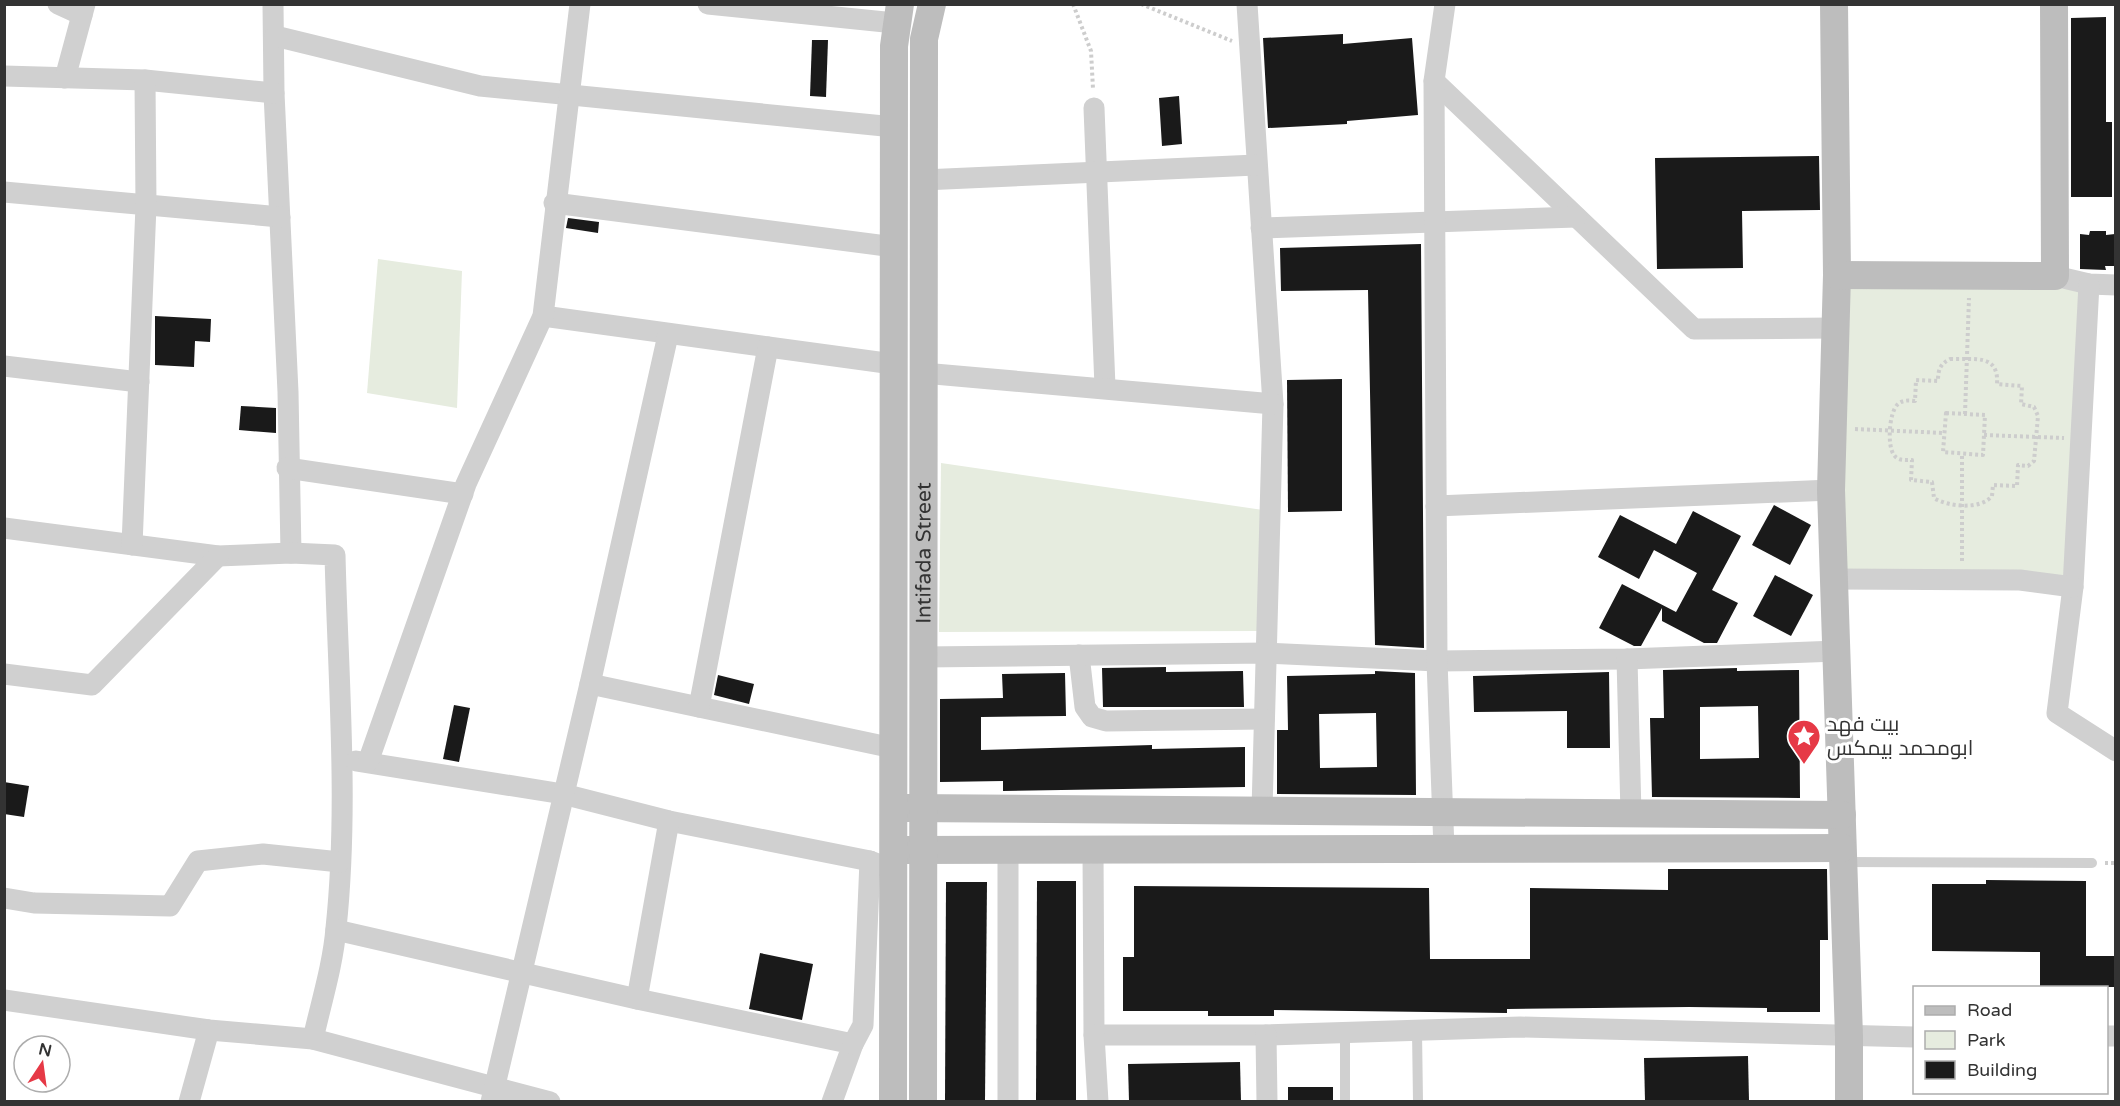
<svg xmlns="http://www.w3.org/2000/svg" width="2120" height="1106" font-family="'Varela Round',Cairo,sans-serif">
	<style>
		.green { fill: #e6ecdf }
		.building { fill: #1a1a1a; fill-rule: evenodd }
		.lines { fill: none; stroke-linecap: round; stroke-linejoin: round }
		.path { stroke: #cdcdcd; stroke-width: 4; stroke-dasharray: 3 3; stroke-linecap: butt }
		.lane { stroke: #d0d0d0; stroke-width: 10 }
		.street { stroke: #d0d0d0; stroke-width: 21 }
		.secondary { stroke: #bdbdbd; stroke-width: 28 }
		.labels { text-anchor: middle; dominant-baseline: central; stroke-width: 6; stroke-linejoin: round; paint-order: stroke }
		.street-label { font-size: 21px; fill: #333; stroke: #fff }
		.poi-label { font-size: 21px; fill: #333; stroke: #fff; text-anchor: start }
	</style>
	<rect width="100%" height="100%" fill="#fff"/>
	<!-- green -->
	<g class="green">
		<path d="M378 259 462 271 457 408 367 393Z"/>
		<path d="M1843 282 2082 289 2070 581 1842 574Z"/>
		<path d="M941 463 1263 510 1259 631 939 632Z"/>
	</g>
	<!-- building -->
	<g class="building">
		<path d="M2106 17V122H2112V197H2071V18Z"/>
		<path d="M1343 34V44L1412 38 1418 115 1347 121V124L1268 128 1263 38Z"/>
		<path d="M812 40H828L826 97 810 96Z"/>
		<path d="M1179 96 1182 144 1162 146 1159 98Z"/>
		<path d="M1819 156 1820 210 1742 211 1743 268 1657 269 1655 158Z"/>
		<path d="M568 218 599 222 598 233 566 228Z"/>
		<path d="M2090 231H2106V235L2115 234V266H2105L2106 270 2080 269V234L2089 235Z"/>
		<path d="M1421 244 1424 648 1375 645 1368 290 1281 291 1280 248Z"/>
		<path d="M155 316 211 319 210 342 195 341 194 367 155 365Z"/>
		<path d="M1342 379V511L1288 512 1287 380Z"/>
		<path d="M241 406 276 408V433L239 430Z"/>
		<path d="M1774 505 1811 525 1790 565 1752 545Z"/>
		<path d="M1693 511 1741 536 1712 590 1738 603 1717 643H1704L1662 621V608L1641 646H1634L1599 628 1622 584 1676 612 1697 573 1654 550 1639 579 1598 557 1620 515 1676 544Z"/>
		<path d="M1775 575 1813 595 1791 636 1753 616Z"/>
		<path d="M1166 667V672L1243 671 1244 707H1103L1102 668Z"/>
		<path d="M1737 668V671L1799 670 1800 798 1652 797 1650 718H1664L1663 670ZM1758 706 1759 758 1700 759V707Z"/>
		<path d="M1375 671 1415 673 1416 795 1277 794V730H1288L1287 676 1375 674ZM1376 713 1377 767 1320 768 1319 714Z"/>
		<path d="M1609 672 1610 748H1567V711L1474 712 1473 676Z"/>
		<path d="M1065 673 1066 716 981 717V750L1152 745V749L1245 747V787L1003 791V781L940 782V699L1003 698 1002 674Z"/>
		<path d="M718 675 754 684 749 704 714 695Z"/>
		<path d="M454 705 470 708 459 762 443 759Z"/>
		<path d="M4 782 29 786 24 817 4 814Z"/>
		<path d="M1668 869H1827L1828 940H1820V1012H1767V1008L1689 1007 1507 1009V1013L1274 1010V1016H1208V1011H1123V957H1134V886L1429 888 1430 959H1530V888L1668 890Z"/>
		<path d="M1986 880 2086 881V956H2115V987H2040V952L1932 951V884H1986Z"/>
		<path d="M1037 881H1076V1101H1036Z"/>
		<path d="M946 882H987L985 1101H945Z"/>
		<path d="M760 953 813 964 802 1020 749 1009Z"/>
		<path d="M1748 1056 1749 1101H1645L1644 1058Z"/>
		<path d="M1240 1062 1241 1101H1129L1128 1064Z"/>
		<rect x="1288" y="1087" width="45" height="14"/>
	</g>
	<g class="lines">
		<!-- path -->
		<g class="path">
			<path d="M1073 4 1091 51 1093 89"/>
			<path d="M1141 4 1232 41"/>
			<path d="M1950 359C1974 360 1999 353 1997 384L2022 386 2021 404 2034 407 2038 416 2034 461 2028 466 2018 465 2017 486 1993 485 1992 496C1981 510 1948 507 1934 498L1932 482 1911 480 1912 460C1905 460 1898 461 1894 455 1887 446 1889 414 1897 405 1902 400 1908 400 1915 401L1916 380 1938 381C1938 370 1940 364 1950 359Z"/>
			<path d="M1946 413 1985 415 1983 455 1943 452Z"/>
			<path d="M1965 414 1969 298"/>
			<path d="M1855 429 1944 433"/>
			<path d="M1984 435 2064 438"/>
			<path d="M1962 561V453"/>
			<path d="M2105 863H2116"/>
		</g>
		<!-- lane -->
		<g class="lane">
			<path d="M1843 862 2092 863"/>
			<path d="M1417 1031 1418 1102"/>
			<path d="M1345 1033V1102"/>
		</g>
		<!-- street -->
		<g class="street">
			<path d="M58 4 82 15"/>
			<path d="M273 4 274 93 288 392 291 553"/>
			<path d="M708 4 895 23"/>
			<path d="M1247 4 1273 404 1262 810"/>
			<path d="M275 36 480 86 894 127"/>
			<path d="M4 76 145 80 274 93"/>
			<path d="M65 78 85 4"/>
			<path d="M1434 81 1694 329 1834 328"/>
			<path d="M1094 108 1105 387"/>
			<path d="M923 180 1256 165"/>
			<path d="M4 192 280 217"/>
			<path d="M554 203 894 247"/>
			<path d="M1261 228 1576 217"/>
			<path d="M2055 276 2089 284 2116 285"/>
			<path d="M2089 284 2073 587 2057 713 2116 751"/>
			<path d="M543 316 893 364"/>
			<path d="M4 366 139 382"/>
			<path d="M923 373 1273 404"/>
			<path d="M287 468 463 494"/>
			<path d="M1436 506 1831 490"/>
			<path d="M4 528 218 556 291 553 335 555C338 679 349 805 336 928 333 965 321 1003 313 1039"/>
			<path d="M132 545 146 206 145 80"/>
			<path d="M1836 579 2020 580 2073 587"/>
			<path d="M1079 655 1085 707 1092 717 1106 721 1264 719"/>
			<path d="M923 657 1266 653 1437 661 1627 659 1837 651"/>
			<path d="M1627 659 1631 814"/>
			<path d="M4 674 92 685 218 556"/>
			<path d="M590 684 893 748"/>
			<path d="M699 707 768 347"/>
			<path d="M356 761 563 794 669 821 870 861 893 870"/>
			<path d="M368 762 466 484 543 316 580 4"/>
			<path d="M1444 849 1437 661 1434 81 1445 4"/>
			<path d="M1008 850V1102"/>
			<path d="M1093 850 1094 1035H1266L1520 1027 1914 1037"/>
			<path d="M4 898 34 903 170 906 198 861 263 854 340 862"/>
			<path d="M336 930 637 999 853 1044 832 1102"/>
			<path d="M637 999 669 821"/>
			<path d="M4 1000 209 1030 313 1039 550 1102"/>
			<path d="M1094 1035 1098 1102"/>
			<path d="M1266 1035 1267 1102"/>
			<path d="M2106 1036H2116"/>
			<path d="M853 1044 863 1025 870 861"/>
			<path d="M189 1102 209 1030"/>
			<path d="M491 1102 590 684 668 335"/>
		</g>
		<!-- secondary -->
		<g class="secondary">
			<path d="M1834 4 1837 275 1831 490 1849 1037V1102"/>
			<path d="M1837 275 2055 276 2054 4"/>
			<path d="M905 808 1842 815"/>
			<path d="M905 850 1842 848"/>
			<path d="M893 1102 894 46 900 4"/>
			<path id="s1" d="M923 1102 924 39 932 4"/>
		</g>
	</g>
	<!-- icons -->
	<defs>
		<symbol id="sight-pin" viewBox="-11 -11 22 30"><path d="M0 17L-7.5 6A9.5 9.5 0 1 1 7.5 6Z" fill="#e63946" stroke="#fff"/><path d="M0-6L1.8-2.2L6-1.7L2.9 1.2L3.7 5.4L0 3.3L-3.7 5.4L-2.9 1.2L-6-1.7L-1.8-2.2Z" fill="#fff"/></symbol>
	</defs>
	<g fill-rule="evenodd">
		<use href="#sight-pin" x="1785" y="717" width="38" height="52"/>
	</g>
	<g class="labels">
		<!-- street labels -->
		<g class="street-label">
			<text stroke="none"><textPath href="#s1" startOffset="549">Intifada Street</textPath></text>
		</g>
		<!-- poi labels -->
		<g class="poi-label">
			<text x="1827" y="724">بيت فهد<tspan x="1827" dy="24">ابومحمد بيمكس</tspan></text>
		</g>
	</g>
	<!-- border -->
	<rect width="2120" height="1106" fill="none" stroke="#333333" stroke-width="12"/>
	<!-- legend -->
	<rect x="1913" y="986" width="195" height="108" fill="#ffffff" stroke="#adadad" stroke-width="1.5"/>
	<rect x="1925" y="1006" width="30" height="9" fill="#bdbdbd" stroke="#adadad" stroke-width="1.5"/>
	<text x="1967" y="1016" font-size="18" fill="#333333">Road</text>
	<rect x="1925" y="1031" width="30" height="18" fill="#e6ecdf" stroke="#adadad" stroke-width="1.5"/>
	<text x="1967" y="1046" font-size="18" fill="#333333">Park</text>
	<rect x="1925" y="1061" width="30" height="18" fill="#1a1a1a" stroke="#adadad" stroke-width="1.5"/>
	<text x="1967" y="1076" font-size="18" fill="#333333">Building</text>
	<!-- north arrow -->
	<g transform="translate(42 1064) rotate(13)"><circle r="28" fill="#ffffff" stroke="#adadad" stroke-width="1.5"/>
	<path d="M0-4.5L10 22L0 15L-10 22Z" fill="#e63946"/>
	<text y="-9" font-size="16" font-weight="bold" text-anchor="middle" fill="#333333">N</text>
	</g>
</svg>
